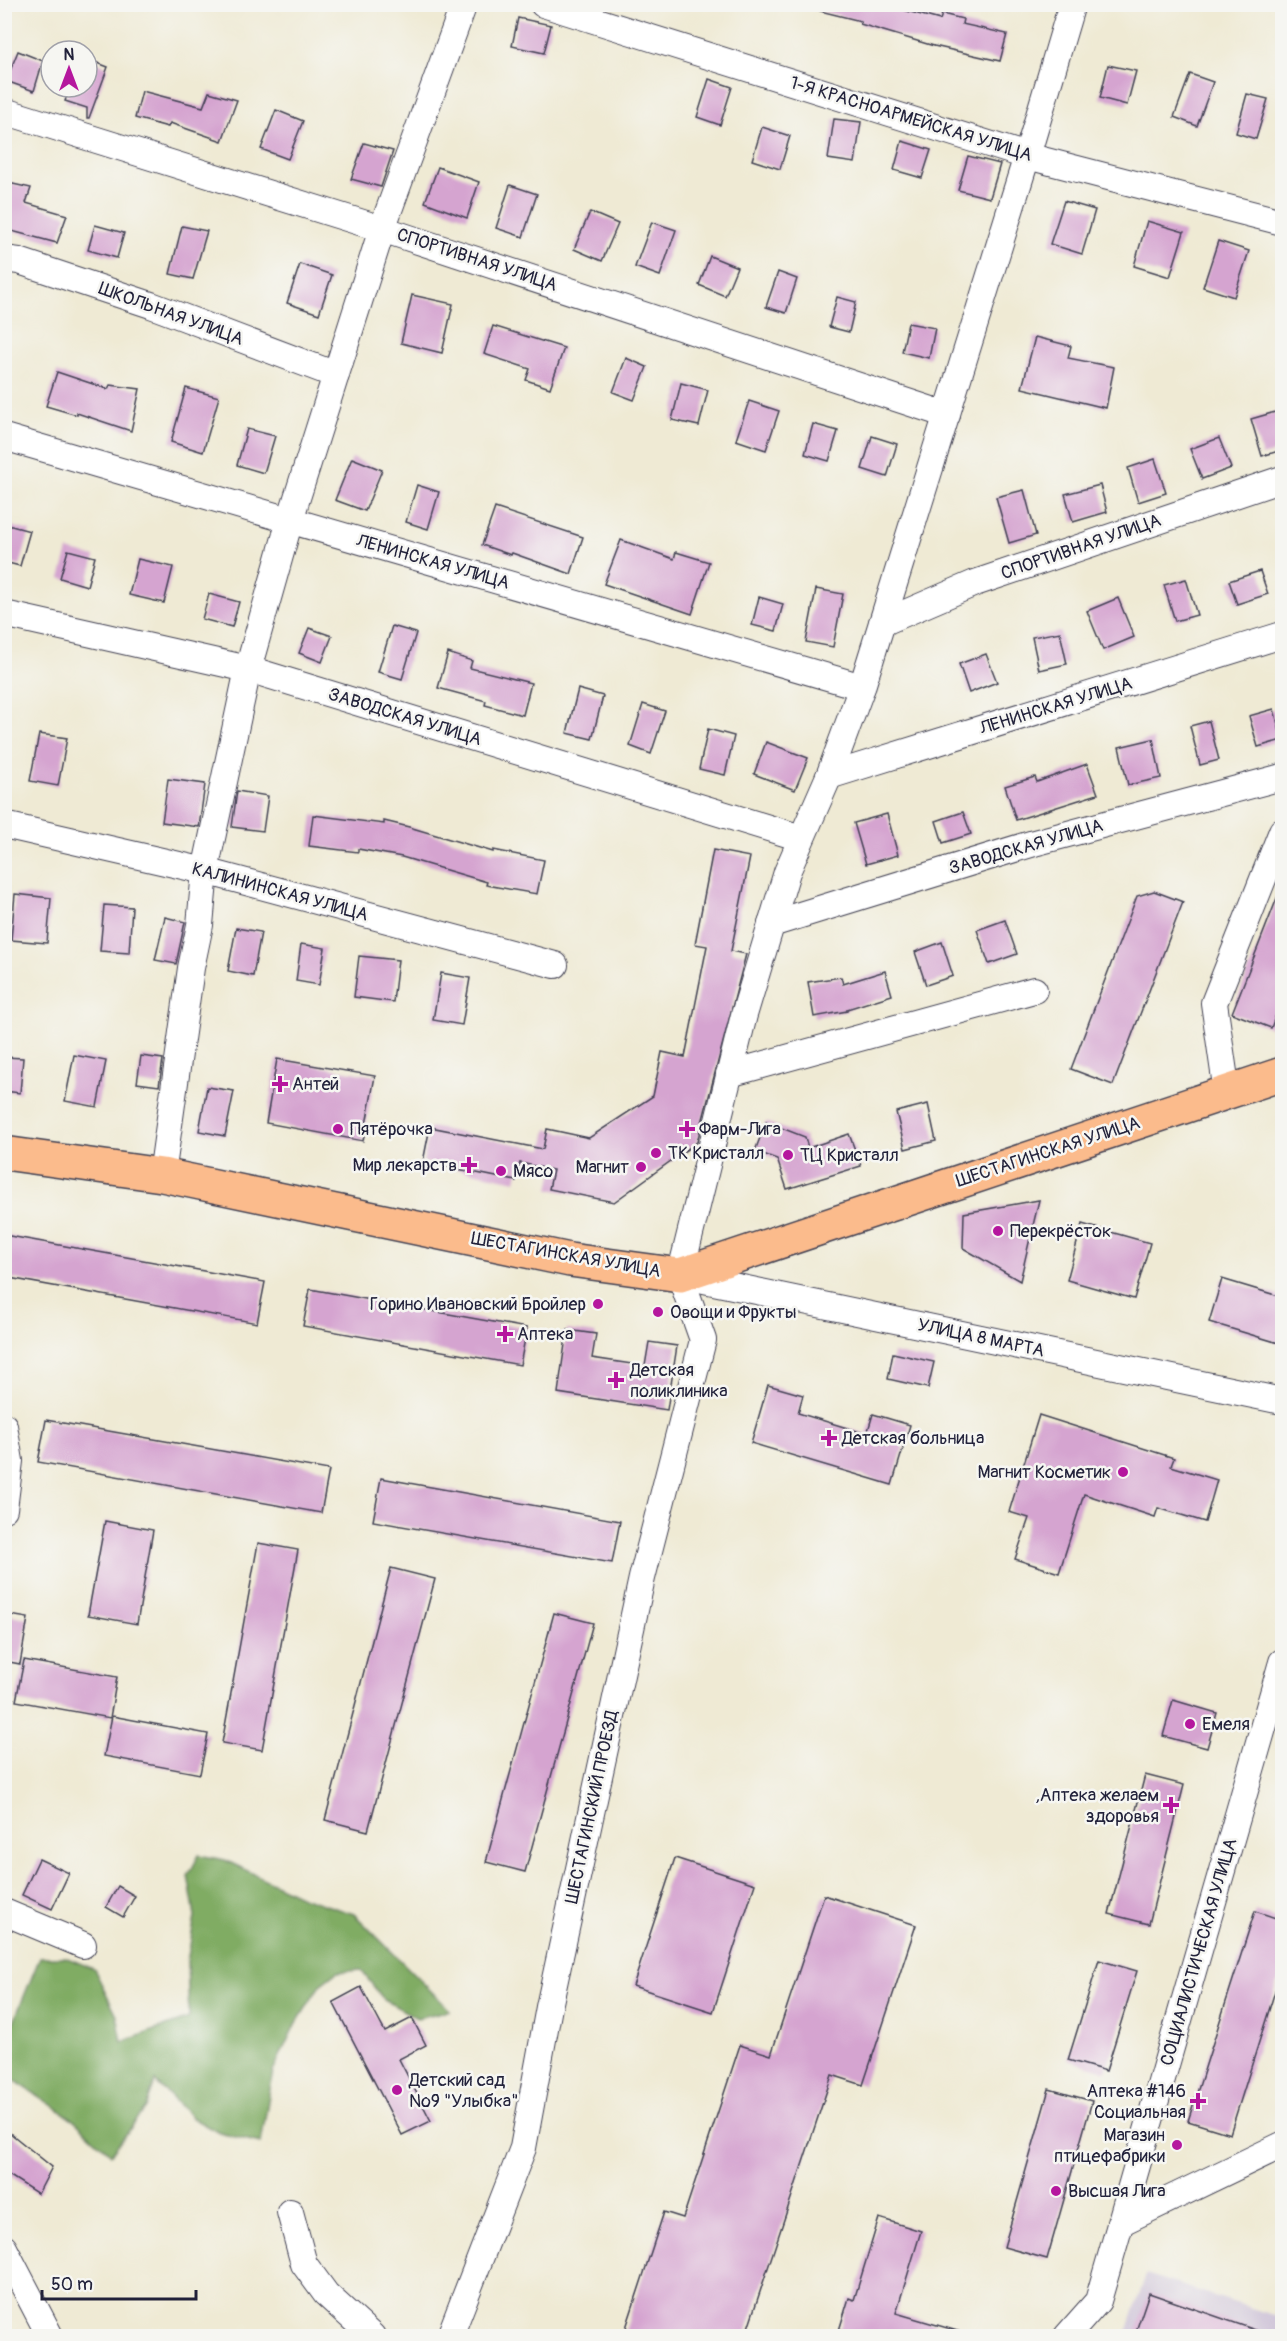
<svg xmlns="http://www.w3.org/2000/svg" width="1287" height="2341" font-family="Pangolin,sans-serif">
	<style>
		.industrial { fill: #cbbfd5 }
		.forest { fill: #80ac64; stroke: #516750; stroke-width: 1.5 }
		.building { fill: #d5a4d0 }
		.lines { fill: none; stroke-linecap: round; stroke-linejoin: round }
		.minor-casing { stroke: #414052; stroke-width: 28 }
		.major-casing { stroke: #414052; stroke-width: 36 }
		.minor { stroke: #fff; stroke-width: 26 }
		.major { stroke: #fbbb8c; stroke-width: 33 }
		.poi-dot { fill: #b5179e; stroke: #f6f6f2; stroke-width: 2 }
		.labels { text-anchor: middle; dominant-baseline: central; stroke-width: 5; stroke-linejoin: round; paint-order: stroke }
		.street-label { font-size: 18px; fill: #22223b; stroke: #f6f6f2 }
		.poi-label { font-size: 18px; fill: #22223b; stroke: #f6f6f2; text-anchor: start }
	</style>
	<rect width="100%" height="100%" fill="#f6f6f2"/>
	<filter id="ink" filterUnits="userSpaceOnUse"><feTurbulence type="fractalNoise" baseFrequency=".0167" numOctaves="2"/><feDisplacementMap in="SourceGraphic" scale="12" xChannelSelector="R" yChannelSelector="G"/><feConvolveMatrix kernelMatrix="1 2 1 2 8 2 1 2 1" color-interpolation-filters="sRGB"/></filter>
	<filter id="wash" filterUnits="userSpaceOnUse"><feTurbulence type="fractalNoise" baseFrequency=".008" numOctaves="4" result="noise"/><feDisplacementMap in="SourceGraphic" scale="24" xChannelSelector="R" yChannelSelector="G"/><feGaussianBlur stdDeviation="1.35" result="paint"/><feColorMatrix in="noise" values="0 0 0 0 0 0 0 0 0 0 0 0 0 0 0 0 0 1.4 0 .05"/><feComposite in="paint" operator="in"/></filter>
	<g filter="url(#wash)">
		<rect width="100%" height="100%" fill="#efead4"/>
		<!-- industrial -->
		<path class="industrial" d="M1146 2274 1282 2318V2336H1126Z"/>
		<!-- forest -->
		<path class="forest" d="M199 1855 225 1860 304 1898 354 1914 450 2010 417 2018 384 2000 361 1970 337 1972 320 1985 293 2029 273 2071 261 2143 219 2133 192 2118 155 2081 146 2108 111 2154 73 2119 5 2074V2043L40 1957H65L94 1969 117 2015 122 2042 189 2018 187 1962 195 1916 188 1876Z"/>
		<g id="blocks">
			<!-- building -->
			<g class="building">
				<path d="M821 4H897L896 8 940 20 942 14 963 19 962 24 1007 34 1000 61 934 46 860 24 861 21 820 11Z"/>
				<path d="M518 18 551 25 544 53 512 46Z"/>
				<path d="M18 51 43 61 34 91 6 81Z"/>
				<path d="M87 59 108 67 89 118H87V108L65 101 70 87H87Z"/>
				<path d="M1108 65 1136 71 1127 105 1100 98Z"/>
				<path d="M1190 74 1213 82 1197 126 1174 117Z"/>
				<path d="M709 79 732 87 720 125 697 117Z"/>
				<path d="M142 91 203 107 209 92 237 100 222 141 170 123 168 127 135 118Z"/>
				<path d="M1247 94 1268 99 1256 139 1236 133Z"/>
				<path d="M276 110 303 121 288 159 261 149Z"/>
				<path d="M834 119 861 122 855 163 828 159Z"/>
				<path d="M762 127 790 136 780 169 752 160Z"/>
				<path d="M902 141 931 150 922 178 894 170Z"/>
				<path d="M364 143 393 151 381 187 351 179Z"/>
				<path d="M968 156 1000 164 990 198 958 190Z"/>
				<path d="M438 167 479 182 467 218 425 202Z"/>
				<path d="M4 182 31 188 26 203 67 215 57 243 4 229Z"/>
				<path d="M510 185 537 194 523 237 496 228Z"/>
				<path d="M1064 201 1095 210 1082 254 1050 244Z"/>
				<path d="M590 212 618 224 602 261 574 249Z"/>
				<path d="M1147 221 1184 232 1170 277 1134 266Z"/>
				<path d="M652 222 676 230 660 276 635 267Z"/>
				<path d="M95 225 124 233 117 258 88 250Z"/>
				<path d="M182 226 207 231 193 279 170 274Z"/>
				<path d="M1218 241 1249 251 1234 297 1203 287Z"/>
				<path d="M710 256 737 267 725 296 699 285Z"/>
				<path d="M300 264 332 275 319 314 287 303Z"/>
				<path d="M778 272 797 279 786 313 766 307Z"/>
				<path d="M412 295 453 304 442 353 401 343Z"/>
				<path d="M837 297 856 302 849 332 829 327Z"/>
				<path d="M908 323 935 328 929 358 902 352Z"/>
				<path d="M493 326 564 348 550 388 526 380 530 369 484 354Z"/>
				<path d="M1035 337 1071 346 1068 358 1114 367 1106 408 1022 388Z"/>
				<path d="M626 358 647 367 634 400 613 392Z"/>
				<path d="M57 372 108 389 110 385 140 389 131 431 77 413V415L46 406Z"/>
				<path d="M681 383 708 390 699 426 672 420Z"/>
				<path d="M186 388 219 397 203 452 171 442Z"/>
				<path d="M749 401 779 411 766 450 736 440Z"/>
				<path d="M1282 410V450L1262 456 1251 419Z"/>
				<path d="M813 424 838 431 829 461 805 454Z"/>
				<path d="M247 429 275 436 264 473 237 465Z"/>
				<path d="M872 436 897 444 887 477 862 469Z"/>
				<path d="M1219 438 1231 468 1202 479 1190 449Z"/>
				<path d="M352 458 382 470 365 511 335 500Z"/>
				<path d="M1155 459 1166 493 1138 502 1128 468Z"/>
				<path d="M417 485 439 492 428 529 406 522Z"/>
				<path d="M1100 485 1107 512 1073 522 1065 494Z"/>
				<path d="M1024 490 1036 535 1009 543 996 497Z"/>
				<path d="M495 508 583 537 571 574 512 553 511 555 482 545Z"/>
				<path d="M4 524 30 531 20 566 4 562Z"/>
				<path d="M621 540 674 559 676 552 709 562 692 614 604 584Z"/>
				<path d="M68 550 95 557 87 586 60 578Z"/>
				<path d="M138 559 173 567 164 603 129 595Z"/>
				<path d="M1260 571 1268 594 1237 604 1229 581Z"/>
				<path d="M1186 579 1197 615 1175 621 1164 585Z"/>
				<path d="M816 589 843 594 833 647 806 642Z"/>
				<path d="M209 594 239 602 232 627 202 619Z"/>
				<path d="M759 597 783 604 776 631 752 625Z"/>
				<path d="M1118 598 1134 637 1103 650 1087 611Z"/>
				<path d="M392 626 416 633 402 679 378 672Z"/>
				<path d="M309 628 332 636 322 662 299 653Z"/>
				<path d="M1060 632 1067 664 1039 670 1032 637Z"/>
				<path d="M448 653 472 661 470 668 531 683 523 715 485 705 486 701 438 688Z"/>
				<path d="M986 654 997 682 969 693 959 664Z"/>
				<path d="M578 689 603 696 592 739 567 733Z"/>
				<path d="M643 704 665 711 651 754 630 746Z"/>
				<path d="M1274 709 1282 740 1258 747 1249 716Z"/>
				<path d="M1209 721 1219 760 1200 765 1190 726Z"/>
				<path d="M708 729 734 736 725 775 699 769Z"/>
				<path d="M39 734 67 738 58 786 30 781Z"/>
				<path d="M1153 739 1161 778 1128 785 1119 747Z"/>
				<path d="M766 742 808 758 795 790 754 774Z"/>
				<path d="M1087 764 1098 794 1016 820 1005 786 1035 777 1037 782Z"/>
				<path d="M168 779 205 784 199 827 162 822Z"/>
				<path d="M237 791 268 796 263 831 232 827Z"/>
				<path d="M963 812 971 834 943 843 936 821Z"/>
				<path d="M887 814 898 855 866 864 854 823Z"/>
				<path d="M313 815 384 824V821L409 827 493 852V850L544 860 537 894 486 885 487 882 402 857 358 849V852L309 846Z"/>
				<path d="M713 850 750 857 731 951 746 954 697 1142 614 1202 549 1189 553 1170 520 1163 516 1181 423 1162 430 1127 543 1149 547 1129 589 1138 653 1096 662 1052 685 1057 707 946 695 944Z"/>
				<path d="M1281 888 1282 999 1271 1028 1232 1013Z"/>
				<path d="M1154 891 1183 902 1113 1085 1071 1069 1137 896Z"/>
				<path d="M15 894 51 898 47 943 11 940Z"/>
				<path d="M104 905 132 907 129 953 100 951Z"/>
				<path d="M165 917 185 922 176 964 155 960Z"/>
				<path d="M1005 920 1017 954 989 964 977 930Z"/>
				<path d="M236 928 261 932 253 976 228 971Z"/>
				<path d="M942 942 953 976 926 985 915 952Z"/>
				<path d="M301 944 325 948 319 985 296 981Z"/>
				<path d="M359 956 398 960 393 1002 354 997Z"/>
				<path d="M885 971 892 995 847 1009V1011L814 1017 808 982 841 977 843 984Z"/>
				<path d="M441 973 470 978 462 1025 433 1020Z"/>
				<path d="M74 1055 106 1061 97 1107 65 1101Z"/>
				<path d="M141 1056 163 1059 159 1086 137 1083Z"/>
				<path d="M4 1057 23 1058 20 1093 4 1091Z"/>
				<path d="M277 1059 375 1076 363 1141 266 1123Z"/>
				<path d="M207 1087 234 1091 225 1136 199 1131Z"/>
				<path d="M928 1104 936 1141 905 1149 896 1112Z"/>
				<path d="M766 1122 805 1137 808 1148 849 1134 861 1166 787 1189 777 1159 755 1151Z"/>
				<path d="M1039 1200 1020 1281 963 1248 964 1213Z"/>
				<path d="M1082 1224 1150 1243 1134 1299 1067 1280Z"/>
				<path d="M4 1235 265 1282 257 1323 4 1277Z"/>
				<path d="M1222 1279 1282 1297V1344L1209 1322Z"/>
				<path d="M310 1289 527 1328 520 1365 303 1326Z"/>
				<path d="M567 1330 596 1334 592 1358 645 1366 649 1342 677 1346 667 1410 558 1393Z"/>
				<path d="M893 1353 934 1362 928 1388 888 1379Z"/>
				<path d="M768 1385 803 1395 798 1413 867 1434 873 1414 910 1425 892 1485 751 1443Z"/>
				<path d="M1039 1415 1174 1458 1171 1466 1217 1480 1205 1522 1158 1508 1155 1517 1084 1494 1059 1573 1015 1559 1029 1518 1009 1512Z"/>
				<path d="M46 1420 329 1470 321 1513 38 1462Z"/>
				<path d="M381 1478 620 1521 612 1563 373 1521Z"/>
				<path d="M105 1521 153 1530 137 1624 88 1615Z"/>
				<path d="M258 1543 298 1550 262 1750 222 1743Z"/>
				<path d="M391 1568 435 1579 368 1831 325 1820Z"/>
				<path d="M554 1613 593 1623 525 1872 486 1862Z"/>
				<path d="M4 1614 28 1618 20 1664 4 1661Z"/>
				<path d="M24 1660 117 1677 110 1718 16 1701Z"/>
				<path d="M1173 1700 1217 1713 1207 1748 1163 1736Z"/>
				<path d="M112 1716 208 1734 200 1774 104 1756Z"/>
				<path d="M1145 1775 1184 1785 1149 1924 1109 1914Z"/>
				<path d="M675 1858 755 1884 713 2012 633 1986Z"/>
				<path d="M39 1859 69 1873 52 1909 22 1895Z"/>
				<path d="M118 1886 135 1896 123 1917 106 1907Z"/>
				<path d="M824 1895 916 1925 863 2085 832 2075 745 2337H623L664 2212 683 2218 740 2045 771 2055Z"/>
				<path d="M1255 1911 1282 1920V1969L1230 2134 1188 2121Z"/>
				<path d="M1099 1960 1137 1971 1106 2071 1068 2060Z"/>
				<path d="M361 1987 385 2032 412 2018 426 2045 399 2059 431 2121 402 2135 333 2002Z"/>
				<path d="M1049 2089 1092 2101 1047 2259 1004 2247Z"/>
				<path d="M10 2133 52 2167 38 2194 4 2172V2143Z"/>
				<path d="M879 2218 921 2231 896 2313 961 2332 960 2337H837L849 2298 854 2300Z"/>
				<path d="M1149 2293 1267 2334V2337H1134Z"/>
			</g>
		</g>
	</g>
	<g filter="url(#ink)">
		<use href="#blocks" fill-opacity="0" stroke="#414052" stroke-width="1.5"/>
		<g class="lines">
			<defs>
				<g id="minor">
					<path d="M543 4 1027 156 1282 222"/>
					<path d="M4 111 382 229 947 415"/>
					<path d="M4 259 19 261 151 305 336 375"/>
					<path d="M4 437 862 687"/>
					<path d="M4 614 248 669 801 838"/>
					<path d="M882 623 975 583 1282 479"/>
					<path d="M829 776 1282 635"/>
					<path d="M4 825 205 871 555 965"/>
					<path d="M771 924 1034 843 1282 777"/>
					<path d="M729 1074 1034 990"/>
					<path d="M1227 1093 1214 1003 1282 831"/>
					<path d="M162 1175 191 968 200 925 205 871 248 669 290 520 382 229 464 4"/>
					<path d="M680 1275 744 1015 787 872 829 776 862 687 1027 156 1072 4"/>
					<path d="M680 1275 1282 1401"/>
					<path d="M4 1426 10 1461 4 1509"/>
					<path d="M4 1912 83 1945"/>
					<path d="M290 2212 304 2264 326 2294 372 2336"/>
					<path d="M1120 2223 1282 2145"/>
					<path d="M4 2248 50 2336"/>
					<path d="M450 2336 523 2148 549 2007 642 1578 703 1340 680 1275"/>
					<path d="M1067 2336 1098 2301 1282 1662"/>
				</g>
				<path id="major" d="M4 1153 162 1175 570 1260 680 1275 1282 1074"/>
			</defs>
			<!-- minor casing -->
			<use href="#minor" class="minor-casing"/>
			<!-- major casing -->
			<use href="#major" class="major-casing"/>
			<!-- minor -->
			<use href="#minor" class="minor"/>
			<!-- major -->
			<use href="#major" class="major"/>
		</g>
	</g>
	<!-- markers -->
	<g class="poi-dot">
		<path d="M277 1075h6v6h6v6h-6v6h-6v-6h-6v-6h6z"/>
		<circle cx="338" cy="1129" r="6"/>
		<path d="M684 1120h6v6h6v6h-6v6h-6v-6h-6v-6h6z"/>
		<circle cx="656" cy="1153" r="6"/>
		<circle cx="788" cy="1155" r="6"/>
		<path d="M466 1156h6v6h6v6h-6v6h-6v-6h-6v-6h6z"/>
		<circle cx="641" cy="1167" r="6"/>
		<circle cx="501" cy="1171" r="6"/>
		<circle cx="998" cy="1231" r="6"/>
		<circle cx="598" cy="1304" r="6"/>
		<circle cx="658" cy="1312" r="6"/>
		<path d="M502 1325h6v6h6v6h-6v6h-6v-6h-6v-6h6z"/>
		<path d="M613 1371h6v6h6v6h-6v6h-6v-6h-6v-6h6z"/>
		<path d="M826 1429h6v6h6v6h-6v6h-6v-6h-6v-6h6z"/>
		<circle cx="1123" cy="1472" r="6"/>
		<circle cx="1190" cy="1724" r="6"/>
		<path d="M1168 1796h6v6h6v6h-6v6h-6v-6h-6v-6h6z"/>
		<circle cx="397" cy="2090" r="6"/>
		<path d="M1195 2092h6v6h6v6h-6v6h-6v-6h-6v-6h6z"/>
		<circle cx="1177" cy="2145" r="6"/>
		<circle cx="1056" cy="2191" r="6"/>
	</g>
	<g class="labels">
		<!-- street labels -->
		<g class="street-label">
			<text transform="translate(911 119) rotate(17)">1-Я КРАСНОАРМЕЙСКАЯ УЛИЦА</text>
			<text transform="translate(477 260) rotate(18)">СПОРТИВНАЯ УЛИЦА</text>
			<text transform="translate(171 314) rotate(20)">ШКОЛЬНАЯ УЛИЦА</text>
			<text transform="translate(1081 547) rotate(-19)">СПОРТИВНАЯ УЛИЦА</text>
			<text transform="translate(433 562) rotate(16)">ЛЕНИНСКАЯ УЛИЦА</text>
			<text transform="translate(1056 706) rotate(-17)">ЛЕНИНСКАЯ УЛИЦА</text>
			<text transform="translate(405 717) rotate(17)">ЗАВОДСКАЯ УЛИЦА</text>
			<text transform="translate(1026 847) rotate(-16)">ЗАВОДСКАЯ УЛИЦА</text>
			<text transform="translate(280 892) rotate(15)">КАЛИНИНСКАЯ УЛИЦА</text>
			<text transform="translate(1048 1152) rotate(-18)">ШЕСТАГИНСКАЯ УЛИЦА</text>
			<text transform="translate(566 1255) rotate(10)">ШЕСТАГИНСКАЯ УЛИЦА</text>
			<text transform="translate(981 1338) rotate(12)">УЛИЦА 8 МАРТА</text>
			<text transform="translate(592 1807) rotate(-78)">ШЕСТАГИНСКИЙ ПРОЕЗД</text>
			<text transform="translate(1199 1952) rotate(-74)">СОЦИАЛИСТИЧЕСКАЯ УЛИЦА</text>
		</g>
		<!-- poi labels -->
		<g class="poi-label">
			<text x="292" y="1084">Антей</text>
			<text x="350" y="1129">Пятёрочка</text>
			<text x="699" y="1129">Фарм-Лига</text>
			<text x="668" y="1153">ТК Кристалл</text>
			<text x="800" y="1155">ТЦ Кристалл</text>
			<text x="457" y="1165" text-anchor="end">Мир лекарств</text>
			<text x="629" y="1167" text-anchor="end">Магнит</text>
			<text x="513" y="1171">Мясо</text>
			<text x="1010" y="1231">Перекрёсток</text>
			<text x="586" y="1304" text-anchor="end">Горино Ивановский Бройлер</text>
			<text x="670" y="1312">Овощи и Фрукты</text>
			<text x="517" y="1334">Аптека</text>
			<text x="630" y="1370">Детская<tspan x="630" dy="21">поликлиника</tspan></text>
			<text x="842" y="1438">Детская больница</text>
			<text x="1111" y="1472" text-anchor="end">Магнит Косметик</text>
			<text x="1202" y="1724">Емеля</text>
			<text x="1159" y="1795" text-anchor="end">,Аптека желаем<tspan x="1159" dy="21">здоровья</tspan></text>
			<text x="409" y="2080">Детский сад<tspan x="409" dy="21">№9 "Улыбка"</tspan></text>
			<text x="1186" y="2091" text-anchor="end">Аптека #146<tspan x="1186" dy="21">Социальная</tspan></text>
			<text x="1165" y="2135" text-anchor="end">Магазин<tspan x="1165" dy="21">птицефабрики</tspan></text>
			<text x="1068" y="2191">Высшая Лига</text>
		</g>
	</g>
	<!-- margin -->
	<rect width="1287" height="2341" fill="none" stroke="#f6f6f2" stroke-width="24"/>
	<!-- north arrow -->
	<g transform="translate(69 69)"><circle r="28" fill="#f6f6f2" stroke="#a1a1a9" stroke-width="1.5"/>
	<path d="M0-4.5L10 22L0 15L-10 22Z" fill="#b5179e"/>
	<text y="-9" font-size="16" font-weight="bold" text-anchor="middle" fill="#22223b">N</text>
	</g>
	<!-- scale -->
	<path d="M42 2290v9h154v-9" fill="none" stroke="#22223b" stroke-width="3"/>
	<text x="51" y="2290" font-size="18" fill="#22223b" stroke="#f6f6f2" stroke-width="4.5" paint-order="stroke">50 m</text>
</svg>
